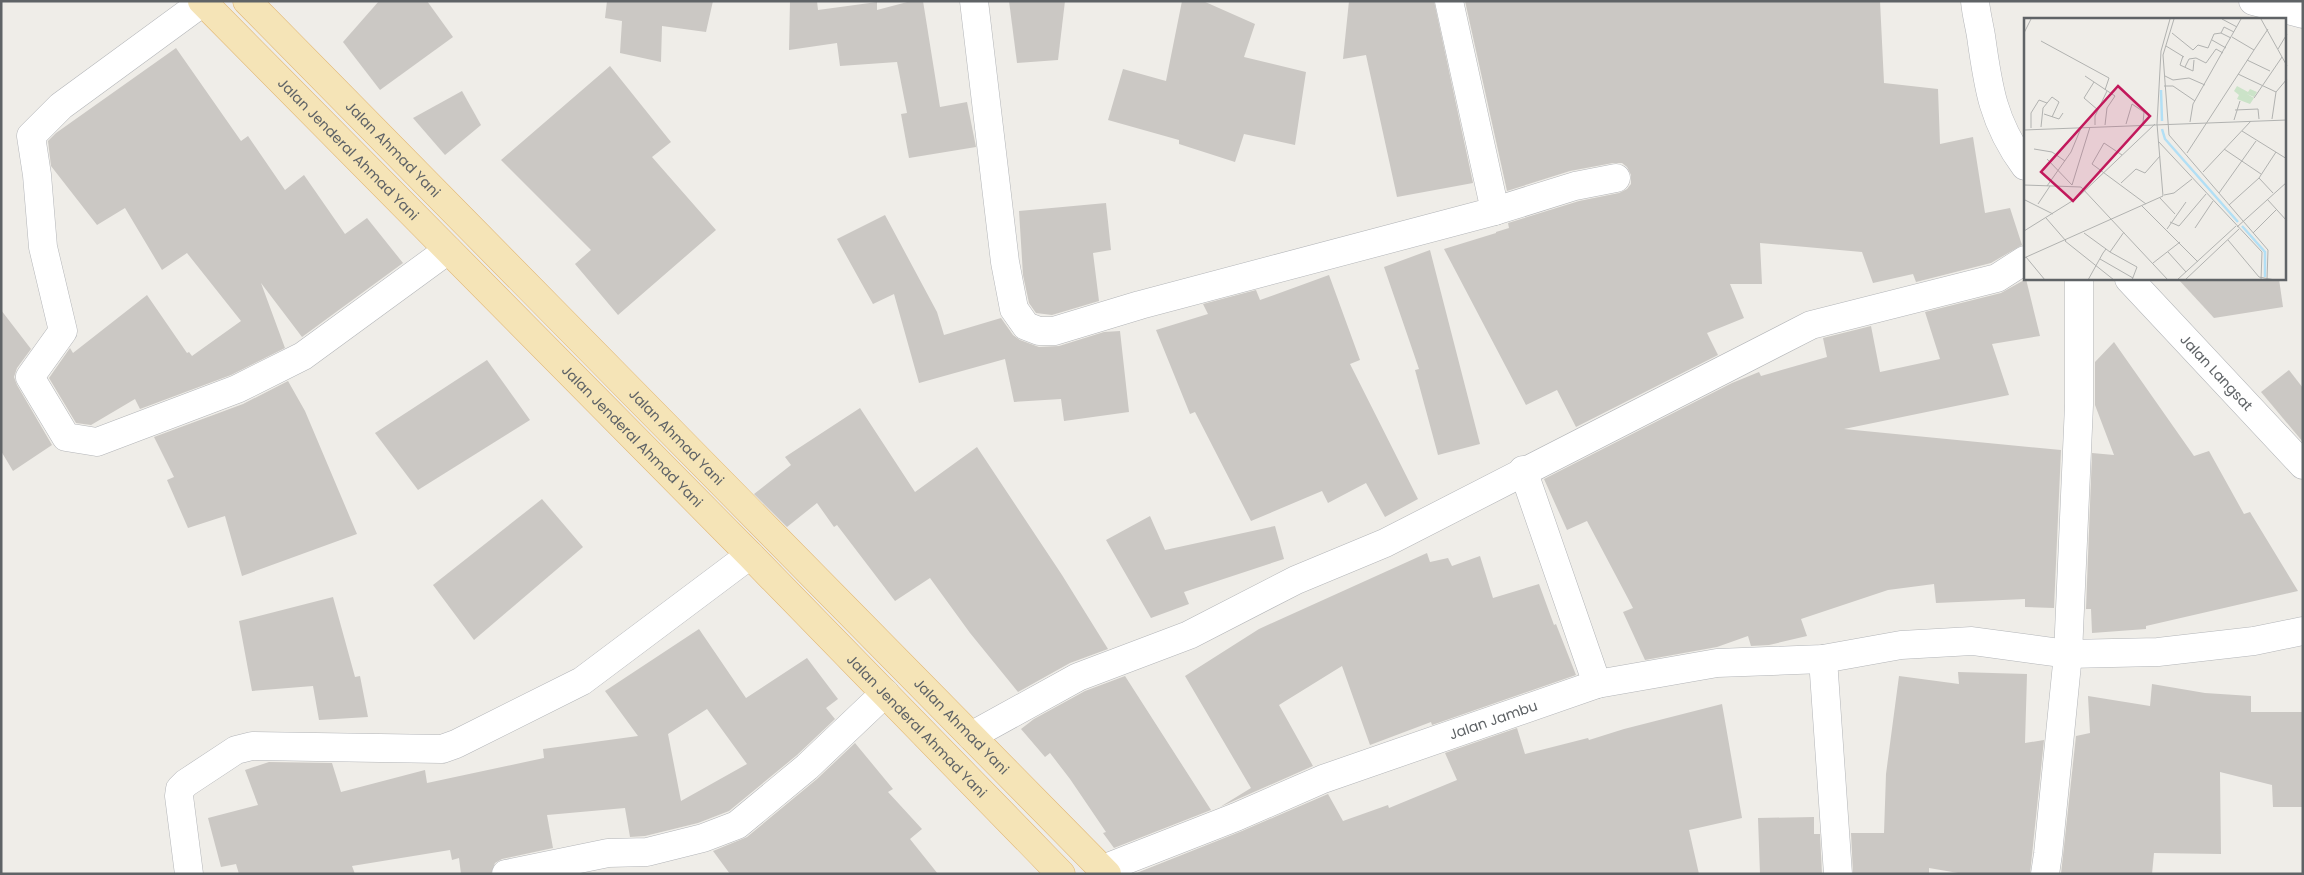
<svg xmlns="http://www.w3.org/2000/svg" width="2304" height="875" font-family="Poppins,sans-serif">
	<style>
		.building { fill: #cbc8c4; fill-rule: evenodd }
		.lines { fill: none; stroke-linecap: round; stroke-linejoin: round }
		.minor-casing { stroke: #b3b5b8; stroke-width: 29 }
		.major-casing { stroke: #e1b46f; stroke-width: 29 }
		.minor { stroke: #fff; stroke-width: 28 }
		.major { stroke: #f5e4b7; stroke-width: 28 }
		.labels { text-anchor: middle; dominant-baseline: central; stroke-width: 5; stroke-linejoin: round; paint-order: stroke }
		.street-label { font-size: 14px; fill: #5f6366; stroke: #fff }
		.inset-river { fill: none; stroke: #b2dff5; stroke-width: 2.5 }
		.inset-road { fill: none; stroke: #b1b2b0; stroke-width: 1 }
		.view { fill: #c2185b; fill-opacity: 0.15; stroke: #c2185b; stroke-width: 2.5 }
		.inset-edge { fill: none; stroke: #5f6366; stroke-width: 2.5 }
	</style>
	<rect width="100%" height="100%" fill="#efede8"/>
	<!-- building -->
	<g class="building">
		<path d="M379 1H427L453 37 380 90 343 42Z"/>
		<path d="M607 1H713L706 32 662 26 661 62 620 53 622 21 605 18Z"/>
		<path d="M790 1H817L818 10 877 2V10L911 1H923L940 107 967 102 976 147 909 158 901 114 907 113 897 62 840 66 837 43 789 50Z"/>
		<path d="M1009 1H1065L1058 60 1017 63Z"/>
		<path d="M1182 1H1203L1255 24 1244 57 1306 72 1295 145 1244 134 1235 162 1179 144V140L1108 120 1123 69 1166 81Z"/>
		<path d="M1349 1H1434L1473 183 1397 197 1366 55 1343 59Z"/>
		<path d="M1465 1H1880L1884 83 1938 89 1940 144 1973 137 1985 213 2010 208 2022 245 1991 263 1916 282 1913 274 1873 283 1862 252 1760 243 1762 284H1730L1744 318 1707 333 1718 355 1576 427 1557 390 1526 405 1444 249 1496 233V232L1509 228 1508 223 1579 201 1619 193 1627 189 1631 184V175L1627 167 1622 163H1613L1570 171 1507 191Z"/>
		<path d="M176 48 241 141 248 136 285 190 304 175 345 234 367 218 403 263 302 337 261 283 285 348 231 375 140 409 135 399 91 425 76 423 49 378 70 348 73 353 147 295 187 353 189 352 192 356 241 321 187 253 162 270 125 208 97 225 51 166 48 141 56 133Z"/>
		<path d="M610 66 671 142 652 157 716 230 618 315 575 264 591 250 501 160Z"/>
		<path d="M462 91 481 125 445 155 413 118Z"/>
		<path d="M1106 203 1111 250 1093 253 1099 301 1052 315 1036 313 1029 303 1023 275 1019 211Z"/>
		<path d="M885 215 937 312 944 335 1001 318 1013 335 1020 340 1039 347 1059 346 1104 332 1120 331 1129 412 1064 421 1061 399 1014 402 1005 359 919 383 894 294 873 304 837 239Z"/>
		<path d="M1430 250 1480 444 1438 455 1415 370 1419 369 1384 267Z"/>
		<path d="M1329 275 1360 360 1350 364 1418 499 1385 517 1366 483 1328 503 1322 491 1251 521 1195 412 1190 414 1156 330 1208 314 1203 304 1256 290 1260 300Z"/>
		<path d="M2026 279 2040 336 1992 344 2009 395 1844 429 2061 450 2054 608 2025 607V599L1936 603 1934 584 1888 590 1801 619 1807 636 1769 645 1751 646 1748 636 1717 647 1645 660 1623 612 1633 608 1587 521 1567 530 1544 479 1732 383 1759 372 1761 376 1827 357 1823 338 1871 326 1880 372 1940 359 1925 312 2001 293Z"/>
		<path d="M2178 279H2279L2283 307 2214 318Z"/>
		<path d="M1 310 31 349 17 368 14 377 17 385 52 445 13 471 1 451Z"/>
		<path d="M2114 342 2194 456 2209 451 2244 514 2250 512 2298 591 2146 626V629L2092 633 2091 609H2086L2092 453 2114 455 2095 405V362Z"/>
		<path d="M487 360 530 420 418 490 375 433Z"/>
		<path d="M2289 370 2303 388V442L2261 392Z"/>
		<path d="M288 381 305 411 357 534 242 576 225 516 188 528 167 480 174 477 154 437 243 404Z"/>
		<path d="M860 408 915 492 977 447 1062 575 1108 649 1070 663 1018 692 970 633 930 578 895 601 837 525 834 527 817 503 787 527 754 494 791 465 785 457Z"/>
		<path d="M542 499 583 547 474 640 433 585Z"/>
		<path d="M1150 516 1165 550 1275 526 1284 559 1184 592 1189 604 1151 618 1106 540Z"/>
		<path d="M1427 553 1430 562 1448 558 1452 566 1480 556 1493 598 1539 584 1554 625 1556 624 1576 675 1432 725 1431 722 1370 745 1342 666 1279 705 1313 766 1220 807 1251 788 1185 676 1259 629Z"/>
		<path d="M333 597 355 677 360 676 368 717 319 720 313 686 252 691 239 621Z"/>
		<path d="M699 629 746 698 807 658 838 699 826 708 835 719 797 755 729 811 698 823 645 836 630 837 625 808 547 815 553 848 502 859 495 863 491 874H461L459 858 452 860 450 850 352 866 355 874H239L236 864 221 867 208 818 258 805 245 770 269 762 332 763 341 792 425 770 427 783 544 758 543 749 638 736 605 691ZM707 709 747 764 681 801 668 734Z"/>
		<path d="M1958 672 2027 674 2025 743 2044 740 2030 874H1964L1929 868V874H1853L1851 833H1884L1886 774 1899 676 1959 684Z"/>
		<path d="M1125 676 1211 810 1114 848 1103 833 1106 832 1070 779 1050 753 1045 757 1021 729 1034 719 1085 691Z"/>
		<path d="M2152 684 2205 693 2251 696V712H2303V807H2273L2272 785 2220 772 2221 854 2154 853 2152 874H2061L2076 736 2090 733 2088 696 2150 706Z"/>
		<path d="M1722 704 1742 818 1689 830 1699 874H1134L1242 831 1328 794 1343 821 1388 805 1389 808 1457 780 1445 753 1517 728 1525 754 1588 738 1589 740 1624 729Z"/>
		<path d="M855 743 893 789 888 792 922 829 910 839 938 874H730L713 851 747 837 817 779Z"/>
		<path d="M1814 817V834H1820L1822 874H1760L1758 818Z"/>
	</g>
	<g class="lines">
		<defs>
			<g id="minor">
				<path d="M974 1 1005 262 1014 309 1026 326 1039 331H1054L1140 305 1495 211 1449 1"/>
				<path d="M1975 1C1976 13 1979 24 1981 36 1988 87 1993 123 2025 166"/>
				<path d="M2253 1 2303 14"/>
				<path d="M203 2 61 106 31 136 37 175 43 247 63 331 30 377 66 437 97 442 237 389 303 356 448 250"/>
				<path d="M1495 211 1575 186 1616 178"/>
				<path id="s1" d="M2129 279 2303 465"/>
				<path d="M1523 470 1597 684"/>
				<path d="M1823 659 1838 874"/>
				<path d="M971 736 1078 677 1189 635 1296 580 1385 543 1811 325 1997 278 2025 260"/>
				<path id="s2" d="M1103 869 1236 817 1323 779 1597 684 1717 663 1823 659 1901 645 1972 641 2068 654 2158 652 2254 641 2303 631"/>
				<path d="M189 874 179 796 180 789 186 783 236 750 252 746 442 749 456 744 582 681 750 555"/>
				<path d="M506 874 608 853 647 852 703 838 737 825 807 767 885 693"/>
				<path d="M2045 874 2048 854 2068 654 2079 405V279"/>
			</g>
			<g id="major">
				<path id="s3" d="M202 1 750 555 1061 874"/>
				<path id="s4" d="M247 1 1107 874"/>
			</g>
		</defs>
		<!-- minor casing -->
		<use href="#minor" class="minor-casing"/>
		<!-- major casing -->
		<use href="#major" class="major-casing"/>
		<!-- minor -->
		<use href="#minor" class="minor"/>
		<!-- major -->
		<use href="#major" class="major"/>
	</g>
	<g class="labels">
		<!-- street labels -->
		<g class="street-label">
			<text stroke="none"><textPath href="#s3" startOffset="208">Jalan Jenderal Ahmad Yani</textPath></text>
			<text stroke="none"><textPath href="#s4" startOffset="208">Jalan Ahmad Yani</textPath></text>
			<text stroke="none"><textPath href="#s1" startOffset="128">Jalan Langsat</textPath></text>
			<text stroke="none"><textPath href="#s3" startOffset="612">Jalan Jenderal Ahmad Yani</textPath></text>
			<text stroke="none"><textPath href="#s4" startOffset="612">Jalan Ahmad Yani</textPath></text>
			<text stroke="none"><textPath href="#s2" startOffset="418">Jalan Jambu</textPath></text>
			<text stroke="none"><textPath href="#s3" startOffset="1018">Jalan Jenderal Ahmad Yani</textPath></text>
			<text stroke="none"><textPath href="#s4" startOffset="1018">Jalan Ahmad Yani</textPath></text>
		</g>
	</g>
	<!-- overview -->
	<g transform="translate(2024 18)">
		<rect width="262" height="262" fill="#efede8"/>
		<path d="M213 68 224 74 226 71 233 74 230 79 223 76 230 80 226 86 213 81 215 77 210 73Z" fill="#cbe3c8"/>
		<path class="inset-river" d="M137 72 138 103M138 111 141 121 214 204M218 208 241 234V259"/>
		<path class="inset-road" d="M150 1 139 37 145 117 244 232 243 262M198 1 213 9M237 1 263 48M0 15 7 1M148 15 169 32 174 27 184 30 190 16 197 15 207 20M197 15 200 9 210 14M188 22 202 30M17 23 85 60 81 72M142 28 160 39M254 31 263 16M230 32 244 11M159 38 156 47 169 53 170 42M223 42 246 53M161 49 165 41 172 40 182 45 192 31 199 35M214 56 252 74 248 101M61 58 91 78 83 90 81 107M141 58 149 62 165 60 181 67M70 64 60 80 74 92M140 68H149L171 83M252 74 263 61M230 80 258 39M211 92 234 91 235 101M20 96 35 101 39 95M210 102 216 83M166 104 169 86 217 1M102 106 108 86 120 94 119 105M71 107V98L83 73M17 109 19 90 28 79 35 84 28 99M7 110V95L15 82 23 85M0 112 263 102M218 113 263 141M134 123 238 234 237 262M10 131 28 134 41 143M200 131 237 156M163 135 230 32 208 19M98 137 80 125 68 146 122 186M23 141 48 167 66 109M179 154 227 103M235 160 249 175M97 165 112 151 121 155 136 138M0 167 57 169 144 262M23 168 47 134 57 110M195 175 232 123M140 177 150 175 168 161M136 180 151 196M243 181 263 203M1 182 29 196M14 186 26 168M205 187 235 160 252 134M118 188 174 244M22 200 42 223M146 204 155 208 182 176M213 209 263 164M171 210 189 183M143 211 162 184M0 213 53 180 131 106M60 215 82 231M229 215 252 192M204 222 235 259M41 223 90 262M86 234 113 249 108 262M144 234 162 254M2 239 21 262M0 240 139 178 133 106 137 33 146 1M76 241 109 260M129 245 156 224M235 259 251 262M64 262 79 235 82 231 86 234 100 214M153 262 212 208M161 262 215 211"/>
		<path class="view" d="M94 68 126 98 49 183 17 154Z"/>
		<rect width="262" height="262" class="inset-edge"/>
	</g>
	<!-- border -->
	<rect width="2304" height="875" fill="none" stroke="#5f6366" stroke-width="5"/>
</svg>
